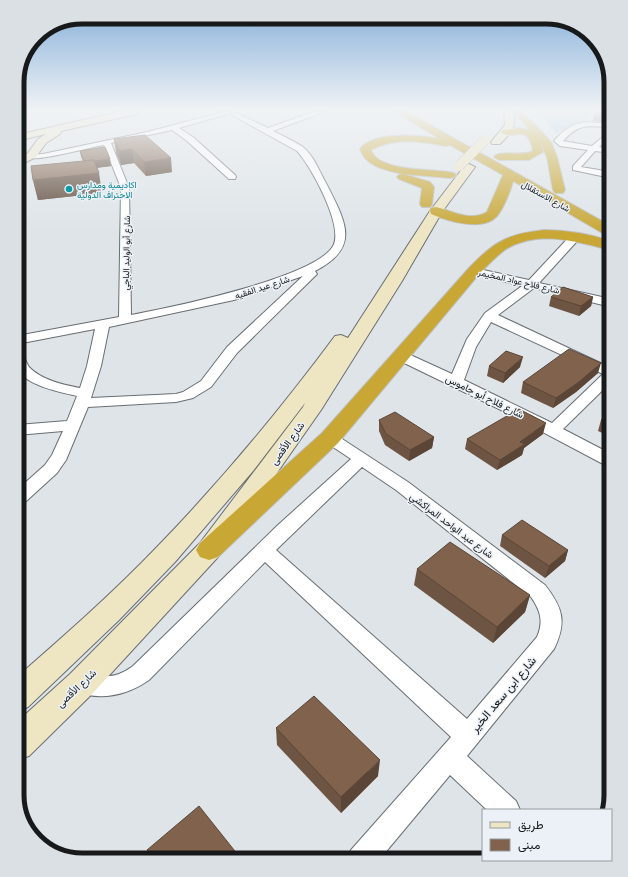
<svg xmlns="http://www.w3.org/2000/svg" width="628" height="877" font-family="'Golos Text',Vazirmatn,sans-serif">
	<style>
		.green { fill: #b2cce2 }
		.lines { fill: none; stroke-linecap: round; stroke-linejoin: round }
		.street-casing { stroke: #686e72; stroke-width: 2 }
		.secondary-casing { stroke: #686e72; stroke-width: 2 }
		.highway-casing { stroke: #bebfbf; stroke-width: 2 }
		.street { fill: #fff; fill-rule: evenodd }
		.secondary { fill: #eee5c2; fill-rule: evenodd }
		.highway { fill: #c8a735; fill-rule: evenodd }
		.secondary-bridge-casing { stroke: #686e72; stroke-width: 10; stroke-linecap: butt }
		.secondary-bridge { stroke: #eee5c2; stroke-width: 10 }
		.wall { fill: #6e5442 }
		.shaded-wall { fill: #5a4536 }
		.building { fill: #80624d; stroke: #5a4536 }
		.culture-dot { fill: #0f9aa8; stroke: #ebf1f6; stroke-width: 1.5 }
		.labels { text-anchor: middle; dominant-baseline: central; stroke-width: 3; stroke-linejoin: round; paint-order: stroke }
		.far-culture-label { font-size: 9px; fill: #0d838f; stroke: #ebf1f6; text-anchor: start }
		.far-street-label { font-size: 9px; fill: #17191b; stroke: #ebf1f6 }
		.street-label { font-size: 10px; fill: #17191b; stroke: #ebf1f6 }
		.near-street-label { font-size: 12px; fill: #17191b; stroke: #ebf1f6 }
		.rim { fill: none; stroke: #17191b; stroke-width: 5 }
	</style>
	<rect width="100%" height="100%" fill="#dee4e8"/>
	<!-- green -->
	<path class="green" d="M539 111H596L581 121 556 133Z"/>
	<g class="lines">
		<defs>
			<g id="street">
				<path d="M227 111 231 113 179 128 193 137 235 175 236 177 235 179H229L187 141 172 130 111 143 129 188 131 315C168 308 321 277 334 244 342 223 311 166 297 151L232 115V113H236L268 128 316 111H326L273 131C283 136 294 141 303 147 314 156 319 171 326 183 345 221 362 247 315 271L317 274 315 276 237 353 211 387 193 398 176 402 88 407 66 460 57 473 23 504 17 506V490L45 465 52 455 63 431 17 435V425L67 421 77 396C56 391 33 387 17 371V352L22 353C25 358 26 363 29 367 41 380 64 385 80 388L87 366 95 329 17 344V336L119 317 121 188 104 145C91 147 34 163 26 157L30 155 43 154 147 132ZM303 276 227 347 201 381 183 392 176 394 91 398 101 366 109 327 234 300Z"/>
				<path d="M587 122 611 124V128C589 125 579 123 563 141L592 146 611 130V136L599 147 611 149V153L595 151 581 167 611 172V178L573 170V166L588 150 560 146 554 141C563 130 573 123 587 122Z"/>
				<path d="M575 234 580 237 579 239 539 283 611 299V307L534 288 498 315 611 368V382L563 429 611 454V466L605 465 501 410 396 359 394 356 396 353H406L452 374 467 339 485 313 522 286 470 273 468 271 470 269 474 268 529 280 571 235ZM491 322 603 374 552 423 464 380 476 347Z"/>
				<path d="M330 433 336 435 408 482 545 585C563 608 567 622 554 649L467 756 516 801 520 810H487L450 775 379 860H347L351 850 451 737 265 562 149 680C126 696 100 701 73 691L69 684 73 677C88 671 104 680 119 674 124 672 129 669 133 666L278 525 351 459 324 441 322 438 324 435ZM362 467 396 490 531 597C540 610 544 621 537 637L467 719 276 550Z"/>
			</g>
			<g id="secondary">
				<path d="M123 111H141L137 114 61 131 60 134 46 143 36 157 24 163 19 160 28 153 38 139 46 134 17 141V135Z"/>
				<path d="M504 111H513C518 126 510 134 500 144H492L491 142 505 125Z"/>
				<path d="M469 164 475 167 442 212 402 281 321 410 218 557 92 694 29 756 17 760V722L70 674 200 543 303 407 305 403 253 471 175 562 119 620 28 707 17 712V677C65 635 113 593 157 547 221 481 280 410 335 336L341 335 348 338 430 211 465 165Z"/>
			</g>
			<g id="highway">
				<path d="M394 111H405L611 226V236L606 235 513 181C511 190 503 209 497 216 483 232 448 221 431 214L430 211 431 208 436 207C453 211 469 222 487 212L503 175 450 145 446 146C421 141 394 137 371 150 379 173 434 168 454 173L456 175 454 177 450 178 403 174 430 182 434 187 432 204 430 207H422L420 204 422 188 399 179 397 177 399 175 403 174C386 170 366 167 360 149 374 131 419 135 440 139Z"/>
				<path d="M513 111H522L551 142 557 157 565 190 563 193H555L553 190 547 157 541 143 543 152 529 160H499L494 157C500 149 522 157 533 151 528 121 511 142 501 132L503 130 519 128 530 130Z"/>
				<path d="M544 230C567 230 589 234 611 241V250C577 242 539 229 506 249 496 256 488 265 479 274L338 443 218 557 209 560 200 557 196 550 200 543 322 433 469 268C494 242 507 234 544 230Z"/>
			</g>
		</defs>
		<!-- street casing -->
		<use href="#street" class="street-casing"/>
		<!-- secondary casing -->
		<use href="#secondary" class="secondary-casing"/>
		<!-- highway casing -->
		<use href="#highway" class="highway-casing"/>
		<!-- street -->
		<use href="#street" class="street"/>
		<!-- secondary -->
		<use href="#secondary" class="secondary"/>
		<!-- highway -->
		<use href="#highway" class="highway"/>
		<defs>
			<path id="secondary-bridge" d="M459 166 485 140"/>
		</defs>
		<!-- secondary-bridge casing -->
		<use href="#secondary-bridge" class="secondary-bridge-casing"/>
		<!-- secondary-bridge -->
		<use href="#secondary-bridge" class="secondary-bridge"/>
	</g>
	<!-- wall -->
	<g class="wall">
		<path d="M611 111V123L593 121 594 115Z"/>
		<path d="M114 139 172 172 146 176 134 163 121 165 116 153Z"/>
		<path d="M80 151 111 166 97 168 102 193 38 200 33 180 83 161 81 157Z"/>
		<path d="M611 257V270L605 266 607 258Z"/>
		<path d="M551 297H593L591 306 579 316 549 306Z"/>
		<path d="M489 366 520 367 503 383 487 376Z"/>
		<path d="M598 373 576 392 553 408 521 393 523 382Z"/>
		<path d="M611 412V437L598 431 601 420Z"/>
		<path d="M379 420 434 437 432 448 409 461 385 445 379 431Z"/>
		<path d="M543 434 524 448 522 455 497 470 465 449 467 439Z"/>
		<path d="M502 535 568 550 565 561 545 578 500 546Z"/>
		<path d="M417 569 530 595 525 612 493 643 414 585Z"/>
		<path d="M276 728 378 776 341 813 277 745Z"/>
		<path d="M147 850 242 860H150Z"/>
	</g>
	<!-- shaded-wall -->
	<g class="shaded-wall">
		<path d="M132 149 134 163 121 165 119 151Z"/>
		<path d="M171 158 172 172 146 176 144 162Z"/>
		<path d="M110 159 111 166 86 169 85 162Z"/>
		<path d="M99 173 102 193 38 200 33 180Z"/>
		<path d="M593 297 591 306 579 316 581 306Z"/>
		<path d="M523 357 520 367 503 383 505 373Z"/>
		<path d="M601 363 598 373 576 392 553 408 556 398Z"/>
		<path d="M546 423 543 434 524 448 522 455 497 470 500 460 520 442Z"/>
		<path d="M434 437 432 448 409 461 410 450Z"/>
		<path d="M568 550 565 561 545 578 549 566Z"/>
		<path d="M530 595 525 612 493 643 497 627Z"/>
		<path d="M380 760 378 776 341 813V797Z"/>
	</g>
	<!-- building -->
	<g class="building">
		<path d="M600 111H611V117L594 115Z"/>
		<path d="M145 135 171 158 144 162 132 149 119 151 114 139Z"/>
		<path d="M105 147 110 159 94 161V160L84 161 80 151Z"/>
		<path d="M94 160 99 173 33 180 31 166Z"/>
		<path d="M611 257V260L607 258Z"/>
		<path d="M563 287 593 297 581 306 551 297Z"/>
		<path d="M569 349 601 363 579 382 556 398 523 382Z"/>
		<path d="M506 351 523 357 505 373 489 366Z"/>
		<path d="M519 409 546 423 520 442 525 444 500 460 467 439Z"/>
		<path d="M395 412 434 437 410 450 386 434 379 420Z"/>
		<path d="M611 412V425L601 420Z"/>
		<path d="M522 520 568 550 549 566 502 535Z"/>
		<path d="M450 542 530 595 497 627 417 569Z"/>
		<path d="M314 696 380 760 341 797 276 728Z"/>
		<path d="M199 806 242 860H154L147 850Z"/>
	</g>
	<!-- sky -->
	<linearGradient id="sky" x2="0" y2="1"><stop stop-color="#84aed9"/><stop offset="0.47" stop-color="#f0f3f5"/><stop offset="1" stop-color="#f0f3f5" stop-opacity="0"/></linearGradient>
	<rect width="628" height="234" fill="url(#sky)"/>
	<!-- markers -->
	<circle class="culture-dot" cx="69" cy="189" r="4"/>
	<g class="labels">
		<!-- far-culture labels -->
		<g class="far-culture-label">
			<text x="77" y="184">اكاديمية ومدارس<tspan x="77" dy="10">الاحتراف الدولية</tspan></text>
		</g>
		<!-- far-street labels -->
		<g class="far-street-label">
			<text transform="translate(546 196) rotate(29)">شارع الاستقلال</text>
			<text transform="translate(126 253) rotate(-89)">شارع أبو الوليد الباجي</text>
			<text transform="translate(519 281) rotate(13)">شارع فلاح عواد المخيمر</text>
			<text transform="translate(262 287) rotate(-18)">شارع عيد الفقيه</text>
		</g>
		<!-- street labels -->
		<g class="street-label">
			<text transform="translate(485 396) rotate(26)">شارع فلاح أبو جاموس</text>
			<text transform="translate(287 443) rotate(-54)">شارع الأقصى</text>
			<text transform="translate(452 525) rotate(37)">شارع عبد الواحد المراكشي</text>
			<text transform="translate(76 688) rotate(-44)">شارع الأقصى</text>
		</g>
		<!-- near-street labels -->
		<g class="near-street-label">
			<text transform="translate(503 694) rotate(-50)">شارع ابن سعد الخير</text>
		</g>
	</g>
	<!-- crop -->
	<path d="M0 0H628V877H0ZM82 24H546A58 58 0 0 1 604 82V795A58 58 0 0 1 546 853H82A58 58 0 0 1 24 795V82A58 58 0 0 1 82 24Z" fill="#dae0e4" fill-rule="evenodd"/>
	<path class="rim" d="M82 24H546A58 58 0 0 1 604 82V795A58 58 0 0 1 546 853H82A58 58 0 0 1 24 795V82A58 58 0 0 1 82 24Z"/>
	<!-- legend -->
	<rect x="482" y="809" width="130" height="52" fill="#ebf1f6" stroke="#969b9e"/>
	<rect x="490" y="822" width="20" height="6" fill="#eee5c2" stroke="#969b9e"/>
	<text x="518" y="829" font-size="12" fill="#17191b">طريق</text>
	<rect x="490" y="839" width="20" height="12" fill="#80624d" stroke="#969b9e"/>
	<text x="518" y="849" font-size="12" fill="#17191b">مبنى</text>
</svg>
